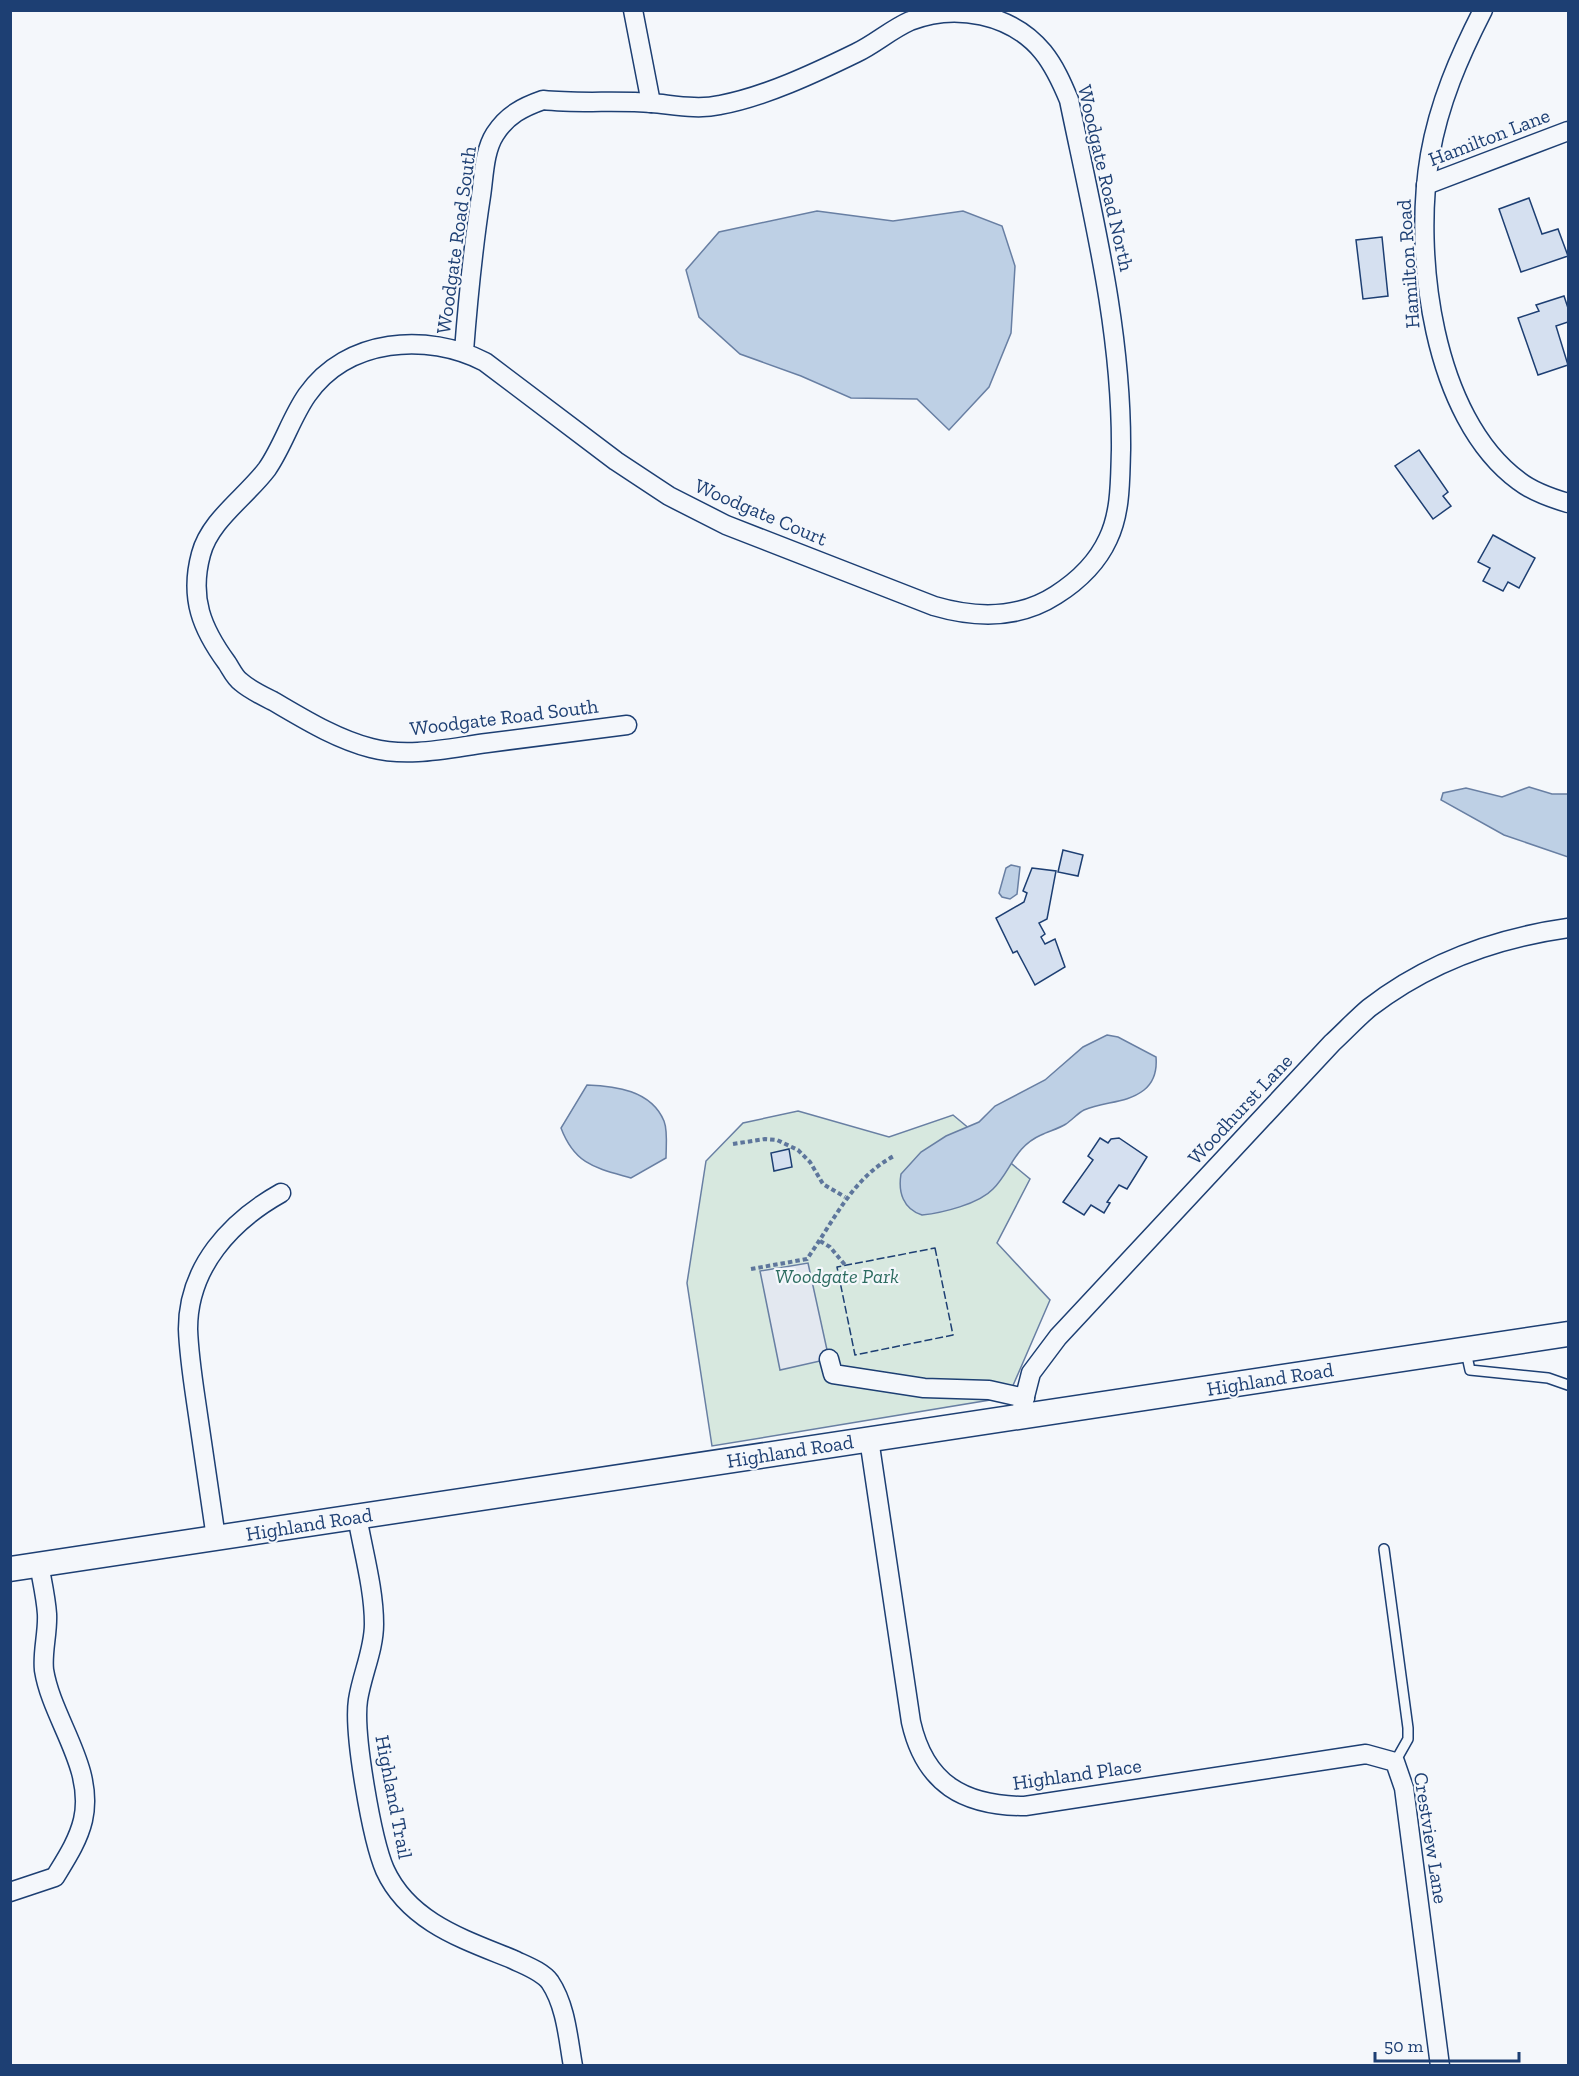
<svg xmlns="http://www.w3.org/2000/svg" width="1579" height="2076" font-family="'Zilla Slab',serif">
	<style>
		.green { fill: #d7e8df; stroke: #687fa3; stroke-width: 1.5 }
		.parking { fill: #e3e8f0; stroke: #687fa3; stroke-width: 1.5 }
		.water { fill: #bed0e5; stroke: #687fa3; stroke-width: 1.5 }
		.building { fill: #d5e0f0; stroke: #1d3f73; stroke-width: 1.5 }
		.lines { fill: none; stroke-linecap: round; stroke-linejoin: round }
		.lane-casing { stroke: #1d3f73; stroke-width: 12 }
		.street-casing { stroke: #1d3f73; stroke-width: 21 }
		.secondary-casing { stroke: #1d3f73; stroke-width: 27 }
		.path { stroke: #5e769c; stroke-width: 4; stroke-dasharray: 4.5 3; stroke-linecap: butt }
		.lane { stroke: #f4f7fb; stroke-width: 9 }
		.street { stroke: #f4f7fb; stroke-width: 18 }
		.secondary { stroke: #f4f7fb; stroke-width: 24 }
		.fence { stroke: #1d3f73; stroke-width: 1.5; stroke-dasharray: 8 3; stroke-linecap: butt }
		.labels { text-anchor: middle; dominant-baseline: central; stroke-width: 4.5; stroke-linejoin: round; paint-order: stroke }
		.street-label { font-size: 20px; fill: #1d3f73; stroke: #f4f7fb }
		.park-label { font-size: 20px; font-style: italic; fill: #2c6c60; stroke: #f4f7fb }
	</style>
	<rect width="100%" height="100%" fill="#f4f7fb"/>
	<!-- green -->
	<path class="green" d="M798 1111 889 1137 953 1115 1030 1179 997 1243 1050 1300 1008 1397 712 1446 687 1283 706 1161 743 1123Z"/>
	<!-- parking -->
	<path class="parking" d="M808 1263 829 1359 780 1370 760 1271Z"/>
	<!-- water -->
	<g class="water">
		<path d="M817 211 893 221 963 211 1002 226 1015 266 1011 333 989 387 949 430 917 399 851 398 801 376 740 354 699 317 686 270 719 232Z"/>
		<path d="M1529 787 1552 794H1568V857L1504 835 1441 800 1443 793 1466 788 1502 797Z"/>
		<path d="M1011 865 1020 867 1017 894 1010 899 1002 897 999 893 1006 868Z"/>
		<path d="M1107 1035 1118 1037 1156 1057C1157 1069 1154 1082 1144 1090 1126 1104 1104 1101 1084 1110 1078 1113 1072 1120 1066 1124 1058 1129 1049 1131 1041 1135 1014 1147 1011 1171 993 1189 979 1204 942 1213 922 1215 903 1209 898 1192 901 1174L921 1152 946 1136 979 1122 995 1106 1045 1080 1083 1047Z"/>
		<path d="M587 1085C615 1086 651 1090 664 1121 668 1131 666 1148 666 1158L631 1178C596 1168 575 1165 561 1128Z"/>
	</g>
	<!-- building -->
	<g class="building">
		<path d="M1529 198 1542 234 1558 229 1568 256 1521 272 1499 209Z"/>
		<path d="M1382 237 1388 296 1363 299 1356 240Z"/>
		<path d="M1564 296 1568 308V322L1556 326 1568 365 1538 375 1518 318 1539 311 1536 305Z"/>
		<path d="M1419 450 1448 492 1443 496 1451 506 1433 519 1395 466Z"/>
		<path d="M1493 535 1535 558 1519 588 1508 582 1503 591 1483 581 1490 568 1478 562Z"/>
		<path d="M1063 850 1083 855 1078 876 1058 872Z"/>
		<path d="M1032 868 1056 871 1047 919 1039 923 1045 934 1041 937 1045 944 1055 939 1065 967 1035 985 1017 951 1013 953 996 918 1024 902 1027 893 1023 891Z"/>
		<path d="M1100 1138 1108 1143 1111 1139 1119 1138 1147 1157 1127 1189 1119 1185 1107 1202 1110 1203 1104 1213 1091 1205 1084 1215 1063 1202 1093 1160 1088 1156Z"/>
		<path d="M789 1149 792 1167 774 1171 771 1153Z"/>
	</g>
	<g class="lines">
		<defs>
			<g id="lane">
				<path d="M1466 1352 1470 1370 1548 1378 1568 1385"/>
				<path d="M1384 1549 1408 1728V1739L1395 1762"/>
			</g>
			<g id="street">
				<path d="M633 10 651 103"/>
				<path d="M1483 10C1459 57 1439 103 1430 155 1413 254 1432 417 1519 481 1533 492 1551 498 1568 503"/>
				<path d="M1426 185 1568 131"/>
				<path d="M464 351C468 299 473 248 481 196 484 176 484 151 495 134 507 115 523 107 543 100 579 104 616 100 652 103 674 105 698 110 720 105 764 97 815 73 856 53 875 44 890 30 910 21 955 3 1012 14 1043 52 1055 67 1062 83 1069 100 1093 216 1122 331 1121 450 1120 480 1121 512 1108 539 1097 563 1078 581 1056 595 1019 619 975 618 934 606L726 525 669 496 616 461 485 362C427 332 347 338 307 395 291 418 283 446 267 469 246 497 210 520 201 554 189 598 202 629 227 663 231 669 235 678 241 682 250 690 263 696 273 701 304 719 336 739 371 748 409 758 449 748 487 743 534 737 581 731 627 725"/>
				<path d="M829 1359 833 1374 924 1388 989 1390 1025 1398"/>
				<path d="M1020 1416 1031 1373 1058 1337 1332 1043C1344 1032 1356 1019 1369 1008 1427 963 1497 938 1568 928"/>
				<path d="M869 1439 911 1722C925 1784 964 1806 1025 1806L1366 1754 1395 1762 1404 1788 1440 2066"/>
				<path d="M357 1516C363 1551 374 1589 374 1624 374 1650 362 1674 358 1700 353 1733 372 1840 385 1870 409 1922 463 1939 512 1959 524 1965 542 1971 550 1982 566 2006 568 2038 573 2066"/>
				<path d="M216 1538C210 1497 204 1456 198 1415 194 1387 189 1358 188 1329 188 1267 231 1221 281 1193"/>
				<path d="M10 1892 55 1877C66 1859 78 1841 83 1820 95 1767 52 1720 44 1670 42 1652 48 1633 47 1614 46 1598 42 1581 39 1564"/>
			</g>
			<path id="secondary" d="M10 1569 1568 1334"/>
		</defs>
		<!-- lane casing -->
		<use href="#lane" class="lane-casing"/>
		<!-- street casing -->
		<use href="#street" class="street-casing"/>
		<!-- secondary casing -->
		<use href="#secondary" class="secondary-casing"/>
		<!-- path -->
		<g class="path">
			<path d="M733 1144 765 1139 777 1140 798 1150 810 1162 823 1184 845 1197"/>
			<path d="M820 1241 830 1247 845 1265"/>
			<path d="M751 1269 807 1259C834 1221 852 1178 894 1156"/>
		</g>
		<!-- lane -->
		<use href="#lane" class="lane"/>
		<!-- street -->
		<use href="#street" class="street"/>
		<!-- secondary -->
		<use href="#secondary" class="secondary"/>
		<!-- fence -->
		<path class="fence" d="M935 1248 953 1335 855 1355 837 1267Z"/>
	</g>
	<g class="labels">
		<!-- street labels -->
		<g class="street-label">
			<text transform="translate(1489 137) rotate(-21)">Hamilton Lane</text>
			<text transform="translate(1106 178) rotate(77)">Woodgate Road North</text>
			<text transform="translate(456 240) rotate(-82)">Woodgate Road South</text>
			<text transform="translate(1408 264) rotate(-94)">Hamilton Road</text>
			<text transform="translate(761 512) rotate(23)">Woodgate Court</text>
			<text transform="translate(504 717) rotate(-7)">Woodgate Road South</text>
			<text transform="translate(1240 1109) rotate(-47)">Woodhurst Lane</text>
			<text transform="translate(1270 1379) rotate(-9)">Highland Road</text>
			<text transform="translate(790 1451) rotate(-9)">Highland Road</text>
			<text transform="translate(309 1524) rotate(-9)">Highland Road</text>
			<text transform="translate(1077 1774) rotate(-8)">Highland Place</text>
			<text transform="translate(394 1797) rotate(79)">Highland Trail</text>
			<text transform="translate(1431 1838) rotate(81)">Crestview Lane</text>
		</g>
		<!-- park labels -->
		<g class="park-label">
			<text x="837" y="1276">Woodgate Park</text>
		</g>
	</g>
	<!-- border -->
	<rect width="1579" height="2076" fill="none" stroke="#1d3f73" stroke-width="24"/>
	<!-- scale -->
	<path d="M1375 2052v9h144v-9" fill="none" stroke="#1d3f73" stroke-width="3"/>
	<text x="1384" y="2052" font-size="18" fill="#1d3f73" stroke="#f4f7fb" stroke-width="4.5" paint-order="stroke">50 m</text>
</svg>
